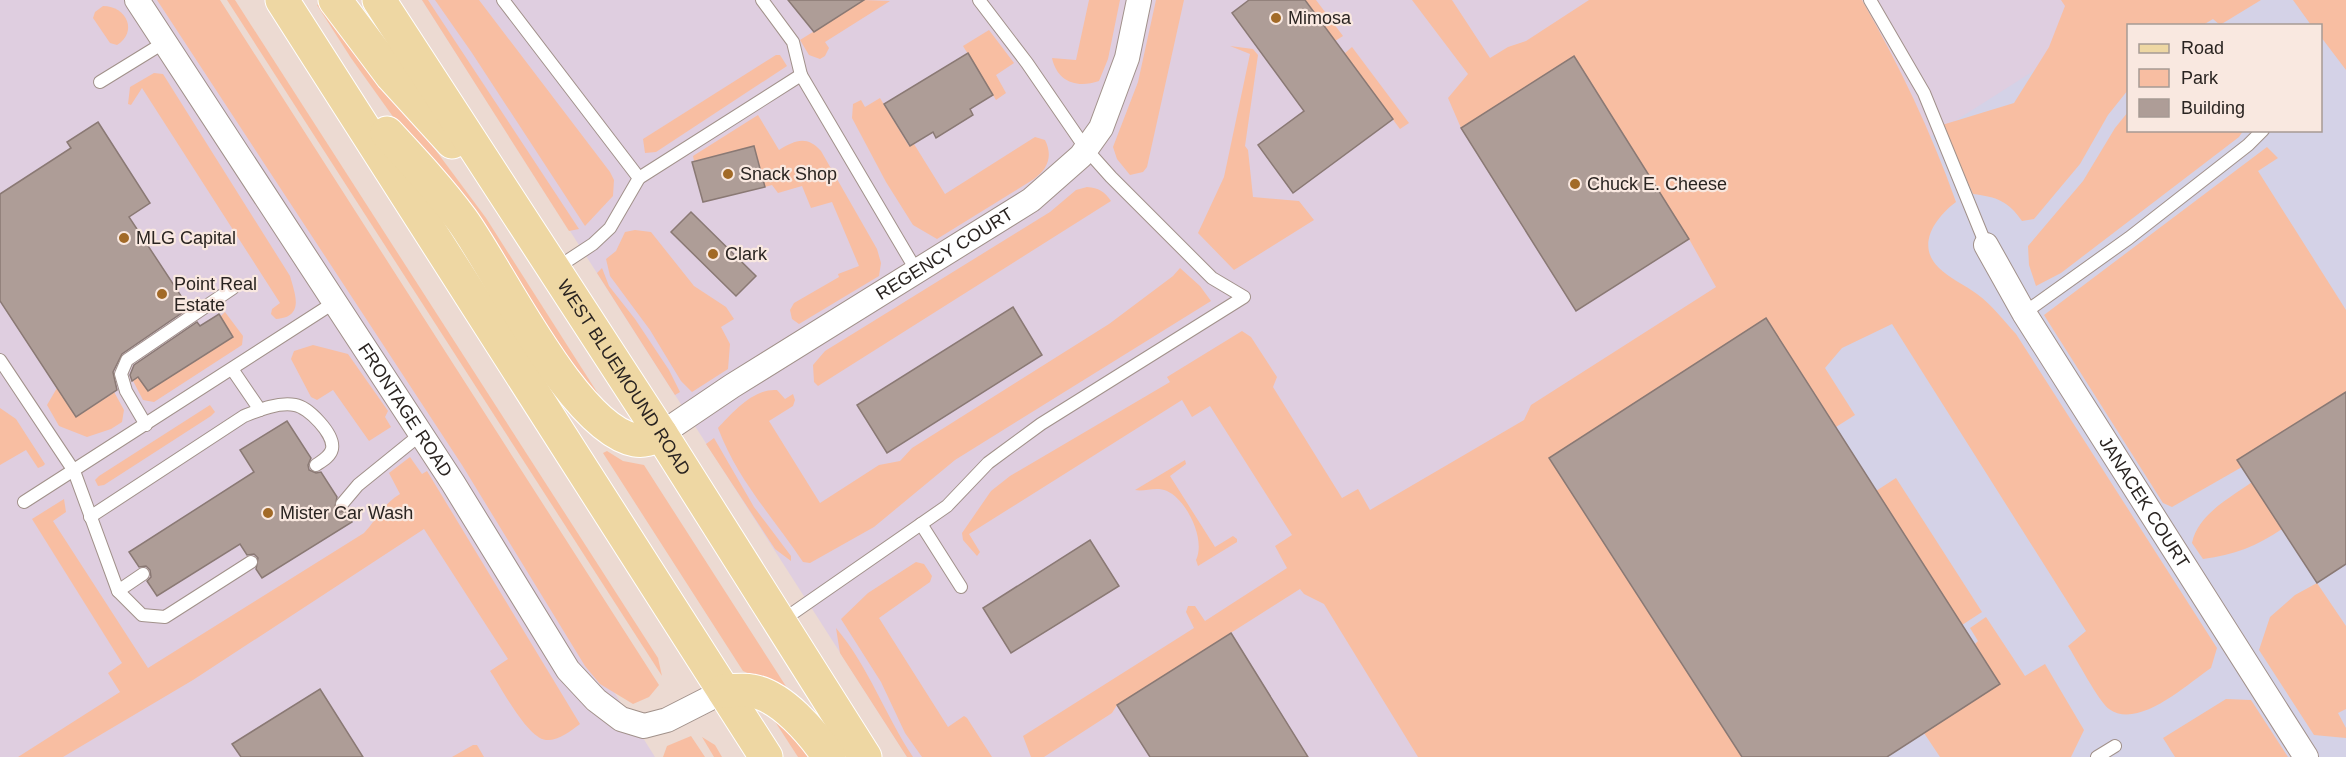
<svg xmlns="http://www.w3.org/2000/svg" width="2346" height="757" font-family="Helvetica,sans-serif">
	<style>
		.commercial { fill: #dfcee0 }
		.industrial { fill: #d4d2e7; fill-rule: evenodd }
		.green { fill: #f8bea2 }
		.building { fill: #ae9d97; stroke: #8a7974; stroke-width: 1.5 }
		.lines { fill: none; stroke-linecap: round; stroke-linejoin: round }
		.lane-casing { stroke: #a1918a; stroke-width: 14 }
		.street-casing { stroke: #a1918a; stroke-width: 26 }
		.primary-casing { stroke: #fff; stroke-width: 35 }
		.lane { stroke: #fff; stroke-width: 12 }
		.street { stroke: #fff; stroke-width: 24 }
		.primary { stroke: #eed7a3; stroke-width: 33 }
		.poi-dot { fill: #a26a27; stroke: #f9e8e0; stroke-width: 2 }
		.labels { text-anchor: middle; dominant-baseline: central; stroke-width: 4.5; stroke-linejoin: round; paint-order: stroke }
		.poi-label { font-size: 18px; fill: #2a2421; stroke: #f9e8e0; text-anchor: start }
		.street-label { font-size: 18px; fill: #2a2421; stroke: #f9e8e0 }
	</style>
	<rect width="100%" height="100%" fill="#ecdad2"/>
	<!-- commercial -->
	<g class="commercial">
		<path d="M0 0H170L366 298 655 757H0Z"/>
		<path d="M422 0H2084L1667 757H907Z"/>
	</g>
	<!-- industrial -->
	<path class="industrial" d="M2145 0H2346V757H1667L1485 475 1900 156ZM2128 26H2320V130H2128Z"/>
	<!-- green -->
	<g class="green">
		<path d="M157 0H220L659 685 649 697 633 704 600 684 585 666 462 465Z"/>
		<path d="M227 0H235L658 658 662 676Z"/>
		<path d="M324 0 486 218 611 414 608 417 351 58 317 5Z"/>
		<path d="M422 0H428L579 229 569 231Z"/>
		<path d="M435 0H479L610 172 614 180 613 196 585 226 472 53Z"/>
		<path d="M864 0 890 1 825 42 829 48 825 56 820 59 809 55 800 40Z"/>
		<path d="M1089 0H1120L1108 59 1099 81C1076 89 1057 81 1052 58L1076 60Z"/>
		<path d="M1156 0H1184L1147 167 1143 172 1130 175 1117 159 1113 147 1138 82Z"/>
		<path d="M1305 0H1316L1343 36 1335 41Z"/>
		<path d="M1412 0H1452L1490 58 1508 47 1526 41 1589 0H1862C1899 65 1931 131 1956 202 1936 217 1915 245 1939 268 1949 278 1965 285 1977 294 1992 305 2004 321 2016 334L2217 648 2211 668C2186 685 2138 730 2109 709 2099 702 2076 658 2068 646L2086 631 1892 324 1842 348 1825 368 1855 415 1836 427 1766 318 1549 458 1742 757H1418L1324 604 1304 594 1300 589 1117 705 1112 713 1044 757H1031L1023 736 1194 628 1186 612 1188 606H1195L1205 621 1287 568 1275 546 1292 535 1210 406 1192 417 1182 400 969 534 980 552 977 556 963 540 962 533 991 491 1010 476 1170 382 1167 377 1242 331 1251 337 1277 377 1273 387 1342 498 1358 489 1370 510 1524 420 1531 405 1716 287 1689 239 1574 56 1461 128 1448 98 1468 74Z"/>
		<path d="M2061 0H2261L2220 25 2213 19 2203 25 2128 26V90L2108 115 2080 164 2034 219 2022 221C2008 201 1997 197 1973 194L1942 125 2014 103 2049 47 2065 6Z"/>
		<path d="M2293 0H2346V70L2321 37 2320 26 2311 25Z"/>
		<path d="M103 6C127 6 138 32 117 45L110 43 93 18 95 12Z"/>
		<path d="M989 30 1014 63 996 75 1006 93 996 100 963 46Z"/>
		<path d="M1230 46 1253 49 1258 55 1245 146 1248 150 1253 197 1299 201 1314 220 1234 270 1198 233 1224 177 1250 54Z"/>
		<path d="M1352 47 1409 123 1400 129 1344 54Z"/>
		<path d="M776 55H780L787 66 656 152 645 153 643 139Z"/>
		<path d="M154 73 163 74 290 276C295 294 305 317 276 319L271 314 272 309 280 303 142 88 131 105 128 104 130 87Z"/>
		<path d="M880 98 909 146 914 144 945 194 1035 137 1045 140C1053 156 1048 169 1034 179L937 239 913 225 886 182 852 118 853 104 861 100 865 107Z"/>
		<path d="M2128 112V130L2243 131 2239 137 2061 273 2036 286 2029 265 2028 246 2083 181 2115 128Z"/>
		<path d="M758 115 779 150C795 140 807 135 821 151L877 249 881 263 879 276 799 324 792 319 790 310 794 303 839 277 838 274 859 266 832 202 811 208 802 186 778 193 772 185 765 187 754 146 694 161 693 156Z"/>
		<path d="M2267 147 2278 158 2258 171 2346 310V392L2238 459 2242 467 2172 507 2163 503 2044 315Z"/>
		<path d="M1087 187C1099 188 1104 191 1111 201L818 386 814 382 813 365 825 351 1050 212 1076 190Z"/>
		<path d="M635 230 651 232 694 286 726 307 734 319 721 327 730 344 728 369 692 392 681 381 650 330 610 276 606 259 616 251 625 232Z"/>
		<path d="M602 268 609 286 635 319 669 370 680 392 675 395 597 273Z"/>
		<path d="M1180 268 1200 286 1211 301 955 460 874 527 810 563 803 562C773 517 738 481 718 428 732 413 754 388 777 390L785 399 793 394 795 400 793 406 769 421 820 503 879 465 900 461 912 448 1109 324 1173 276Z"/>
		<path d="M225 312 243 336 242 345 154 402 143 400 130 375 135 371 148 391 232 337 220 317Z"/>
		<path d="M313 345 348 354 388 411 385 417 391 427 369 441 333 390 317 400 311 397 291 359 294 351Z"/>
		<path d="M111 365 113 390 124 410 122 422 111 429 87 437 59 426 47 405 57 388 76 417 112 394Z"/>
		<path d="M210 405 215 412 211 416 104 485 98 486 95 480 99 476Z"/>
		<path d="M0 408 16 419 45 464 43 466 38 468 26 450 0 465Z"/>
		<path d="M714 438 754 507 791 556V561L775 549 706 444Z"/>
		<path d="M607 451 623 461 644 465 789 691 743 671 603 453Z"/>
		<path d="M410 457 422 474 427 471 580 724C571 731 558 741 546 740 527 738 501 687 490 671L508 659 424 529 193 680 63 757H18L120 692 108 673 122 663 32 519 64 499 66 512 53 521 148 668 364 533C377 519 383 504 400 494L389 473Z"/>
		<path d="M1185 460 1186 464 1170 476 1215 547 1233 536 1237 539V542L1198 566 1196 560C1206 540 1187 500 1167 491 1156 486 1145 492 1135 490Z"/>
		<path d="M1896 478 1982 612 1962 625 1876 491Z"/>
		<path d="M2252 482 2282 529C2257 546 2234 555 2203 559L2192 543C2198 514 2230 498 2252 482Z"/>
		<path d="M916 562 924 564 932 576 930 582 879 618 948 727 964 716 967 718 992 757H922L905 733 881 682 841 619 868 593Z"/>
		<path d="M2317 583 2346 626V709L2338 713 2346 728V738L2314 735 2259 650 2270 617 2295 595Z"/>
		<path d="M1986 617 2025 676 2045 664 2084 730 2071 757H1940L1924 733 2000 684 1975 644 1978 641 1970 628Z"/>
		<path d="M836 628C869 667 885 715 913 757H907L840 653Z"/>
		<path d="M2226 699 2251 700 2288 757H2175L2163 738Z"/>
		<path d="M777 719 814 757H798L774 720Z"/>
		<path d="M691 736 705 757H663L667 746Z"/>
		<path d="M702 737 715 745 722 757H714Z"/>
		<path d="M473 745H477L484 757H452Z"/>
	</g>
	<!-- building -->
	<g class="building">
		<path d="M788 0H864L814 32Z"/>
		<path d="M1249 0H1305L1393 119 1293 193 1258 145 1304 111 1232 13Z"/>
		<path d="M968 53 993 95 970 109 973 115 936 138 933 132 910 146 884 104Z"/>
		<path d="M1574 56 1689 239 1576 311 1461 128Z"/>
		<path d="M98 122 150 203 129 217 189 308 122 354 113 372 117 390 76 417 0 301V194L71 148 67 142Z"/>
		<path d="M754 146 765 187 703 202 692 162Z"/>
		<path d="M691 212 756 276 736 296 671 232Z"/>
		<path d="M1013 307 1042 355 887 453 857 405Z"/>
		<path d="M219 314 233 337 148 391 138 377 132 381 130 375 134 365 197 322 200 326Z"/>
		<path d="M1766 318 2000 684 1887 757H1742L1549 458Z"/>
		<path d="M2346 392V564L2317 583 2237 460Z"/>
		<path d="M287 421 311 458 308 465 309 470 316 473 321 472 337 497 335 507 340 512 346 511 352 522 262 578 256 569 258 558 254 554 247 555 240 544 157 596 147 581 151 577 150 570 146 566 139 567 129 552 254 472 240 450Z"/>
		<path d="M1090 540 1119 586 1011 653 983 608Z"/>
		<path d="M1231 633 1308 757H1150L1117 705Z"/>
		<path d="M320 689 363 757H241L232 744Z"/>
	</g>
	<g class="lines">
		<defs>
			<g id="lane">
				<path d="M503 0 639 178 610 228 593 244 555 269"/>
				<path d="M762 0 793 42 801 75"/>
				<path d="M1870 0 1924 93 1986 245"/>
				<path d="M100 82 165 42"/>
				<path d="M639 178 801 75 916 270"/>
				<path d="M2024 313 2129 238 2248 145 2263 130"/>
				<path d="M0 360 74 471 118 591 142 615 165 617 251 562"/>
				<path d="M232 369 260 410"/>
				<path d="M146 425 126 391 121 374 127 360 233 288"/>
				<path d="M24 502 335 302"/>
				<path d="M342 504 358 485 421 434"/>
				<path d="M90 517 244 416C259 410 278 402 295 405 308 407 335 434 332 449 330 457 322 461 316 465"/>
				<path d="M921 524 961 587"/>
				<path d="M118 591 143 574"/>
				<path d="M780 622 947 506 988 463 1041 424 1244 297 1212 278 1111 177 1086 149 1027 63 979 0"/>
				<path d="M2097 757 2115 746"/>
			</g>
			<g id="street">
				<path id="s1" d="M137 0 453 483 568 670 596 700 621 719 644 726 667 720 724 691"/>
				<path id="s2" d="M1986 245 2024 313 2306 757"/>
				<path id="s3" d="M661 434 732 386 1031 200 1081 156 1101 128 1127 58 1139 0"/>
			</g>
			<g id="primary">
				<path d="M282 0 766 757"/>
				<path d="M335 0 392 76 452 142"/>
				<path id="s4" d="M379 0 661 434 865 757"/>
				<path d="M387 133C413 161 439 189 462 220 499 271 574 429 635 440 645 442 652 438 661 434"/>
				<path d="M724 691C733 691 743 689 752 691 782 696 813 733 829 757"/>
			</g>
		</defs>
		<!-- lane casing -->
		<use href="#lane" class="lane-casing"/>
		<!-- street casing -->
		<use href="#street" class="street-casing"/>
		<!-- primary casing -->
		<use href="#primary" class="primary-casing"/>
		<!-- lane -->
		<use href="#lane" class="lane"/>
		<!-- street -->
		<use href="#street" class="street"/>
		<!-- primary -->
		<use href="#primary" class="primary"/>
	</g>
	<!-- markers -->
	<g class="poi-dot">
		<circle cx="1276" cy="18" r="6"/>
		<circle cx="728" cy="174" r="6"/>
		<circle cx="1575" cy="184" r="6"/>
		<circle cx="124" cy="238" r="6"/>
		<circle cx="713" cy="254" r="6"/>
		<circle cx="162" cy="294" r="6"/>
		<circle cx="268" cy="513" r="6"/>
	</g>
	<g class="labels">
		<!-- poi labels -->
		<g class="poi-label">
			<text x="1288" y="18">Mimosa</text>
			<text x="740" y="174">Snack Shop</text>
			<text x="1587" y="184">Chuck E. Cheese</text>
			<text x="136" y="238">MLG Capital</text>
			<text x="725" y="254">Clark</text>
			<text x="174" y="284">Point Real<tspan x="174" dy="21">Estate</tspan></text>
			<text x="280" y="513">Mister Car Wash</text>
		</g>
		<!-- street labels -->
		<g class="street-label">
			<text stroke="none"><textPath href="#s3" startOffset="336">REGENCY COURT</textPath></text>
			<text stroke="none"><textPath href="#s4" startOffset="450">WEST BLUEMOUND ROAD</textPath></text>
			<text stroke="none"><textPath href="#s1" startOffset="490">FRONTAGE ROAD</textPath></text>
			<text stroke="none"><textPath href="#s2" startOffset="302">JANACEK COURT</textPath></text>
		</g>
	</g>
	<!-- legend -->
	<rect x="2127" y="24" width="195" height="108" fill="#f9e8e0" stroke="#a69a94" stroke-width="1.5"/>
	<rect x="2139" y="44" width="30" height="9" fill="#eed7a3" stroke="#a69a94" stroke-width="1.5"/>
	<text x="2181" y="54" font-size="18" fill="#2a2421">Road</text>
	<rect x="2139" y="69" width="30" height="18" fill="#f8bea2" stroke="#a69a94" stroke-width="1.5"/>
	<text x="2181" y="84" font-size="18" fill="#2a2421">Park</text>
	<rect x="2139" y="99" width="30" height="18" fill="#ae9d97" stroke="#a69a94" stroke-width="1.5"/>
	<text x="2181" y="114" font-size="18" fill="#2a2421">Building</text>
</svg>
